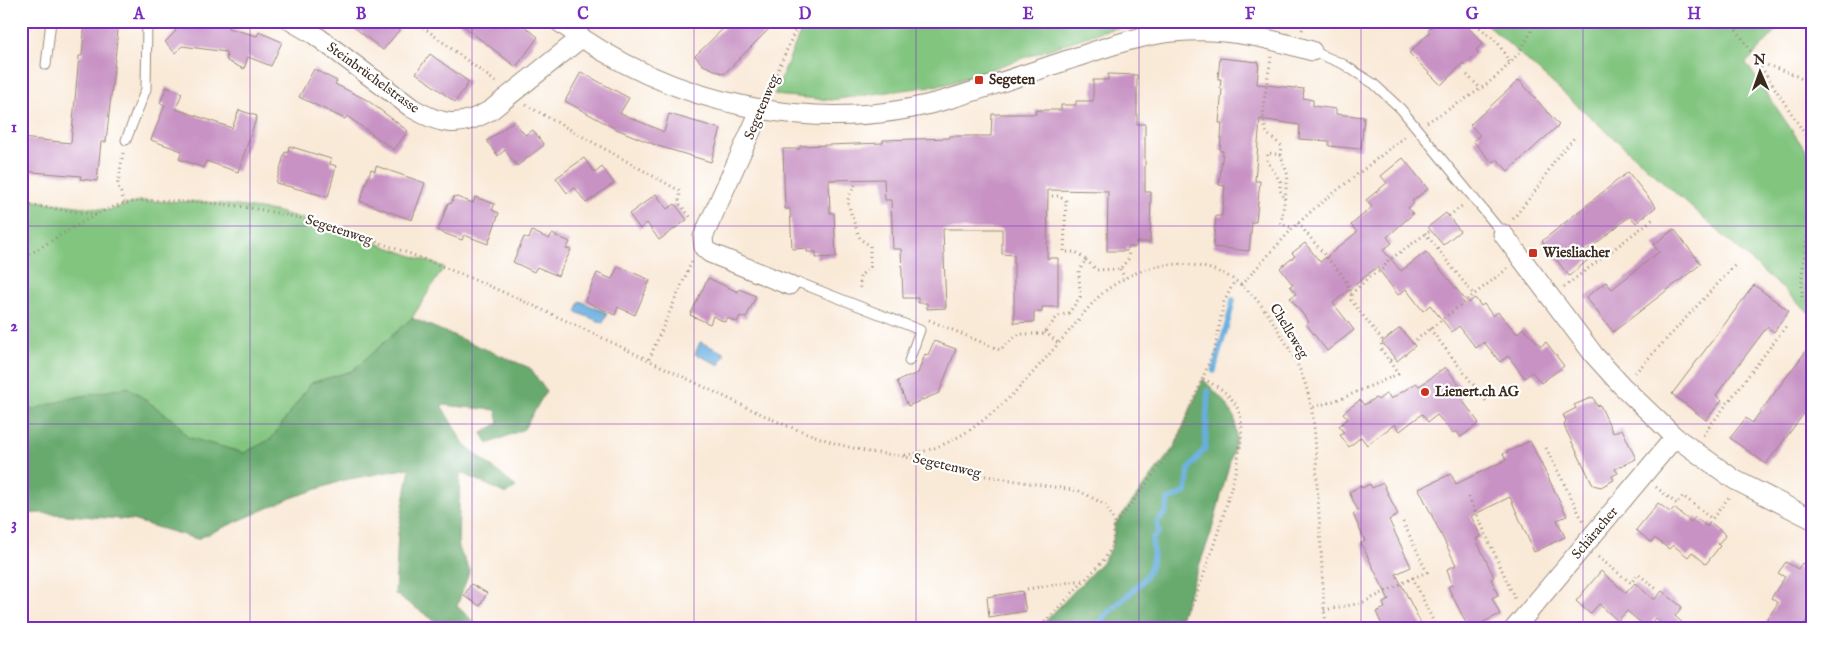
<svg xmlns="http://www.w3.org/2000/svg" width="1833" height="650" font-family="'IM FELL English',serif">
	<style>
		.green { fill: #81c57f; stroke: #5e784e }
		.forest { fill: #68aa6e; stroke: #526a46 }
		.water { fill: #68aedf; stroke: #526c7e }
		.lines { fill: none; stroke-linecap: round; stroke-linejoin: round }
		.stream { stroke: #68aedf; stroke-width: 5.5 }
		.building { fill: #c893c4 }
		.service-casing { stroke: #9a8a7a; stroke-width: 11 }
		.minor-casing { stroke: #9a8a7a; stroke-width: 21 }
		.path { stroke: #9a8a7a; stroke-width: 3; stroke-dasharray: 1 4; stroke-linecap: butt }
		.service { stroke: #fff; stroke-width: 9 }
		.minor { stroke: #fff; stroke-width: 19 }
		.grid { fill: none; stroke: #7b2cbf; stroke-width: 1; stroke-opacity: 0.55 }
		.poi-dot { fill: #c8321e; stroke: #fff; stroke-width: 2 }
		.labels { text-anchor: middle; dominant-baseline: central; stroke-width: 4.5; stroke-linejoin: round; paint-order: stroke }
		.street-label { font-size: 14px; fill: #3b2a1e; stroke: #fff }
		.poi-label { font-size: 14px; font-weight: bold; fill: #3b2a1e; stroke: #fff; text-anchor: start }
		.neatline { fill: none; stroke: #7b2cbf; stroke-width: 2 }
		.grid-label { font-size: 16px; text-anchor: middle; font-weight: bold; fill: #7b2cbf }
	</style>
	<rect width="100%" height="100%" fill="#fff"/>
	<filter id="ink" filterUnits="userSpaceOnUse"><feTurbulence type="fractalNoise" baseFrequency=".02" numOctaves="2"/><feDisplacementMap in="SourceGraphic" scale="10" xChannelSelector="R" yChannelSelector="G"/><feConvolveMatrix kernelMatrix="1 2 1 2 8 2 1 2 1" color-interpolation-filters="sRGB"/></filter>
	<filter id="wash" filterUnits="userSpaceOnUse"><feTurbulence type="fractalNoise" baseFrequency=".0096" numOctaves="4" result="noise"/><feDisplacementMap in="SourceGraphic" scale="20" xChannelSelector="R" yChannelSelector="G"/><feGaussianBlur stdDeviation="1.12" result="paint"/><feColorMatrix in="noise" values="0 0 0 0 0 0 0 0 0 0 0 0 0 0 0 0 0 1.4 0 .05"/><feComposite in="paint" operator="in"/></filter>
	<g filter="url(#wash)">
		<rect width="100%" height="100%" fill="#f9e9d7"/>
		<!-- green -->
		<g class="green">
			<path d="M805 21H1148L1103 31 947 84 830 100 774 95Z"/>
			<path d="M1483 21H1785L1746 63 1812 160V315Z"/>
			<path d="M21 199 109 210 140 201 206 202 275 211 319 223 444 267 412 318 352 371 311 383 271 440 244 453 186 437 177 423 128 387 68 399 21 413Z"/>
		</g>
		<!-- forest -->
		<g class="forest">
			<path d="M412 318 530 368 546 391 524 429 488 444 482 433 499 423 496 410 441 405 464 444 516 487 506 494 460 472 458 548 470 570 457 606 477 625 472 629H447L395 594 398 534 410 468 344 480 291 498 197 539 132 520 42 513 21 514V413L68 399 128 387 177 423 187 437 244 453 271 439 311 383 352 371Z"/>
			<path d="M1203 379 1226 403 1235 419 1236 439 1211 533 1176 629H1038L1103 561 1112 547 1115 524 1175 446Z"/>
		</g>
		<!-- water -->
		<g class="water">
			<path d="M580 301 607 313 603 323 576 312Z"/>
			<path d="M700 342 725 353 720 365 695 354Z"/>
		</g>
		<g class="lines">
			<!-- stream -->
			<g class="stream">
				<path d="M1214 371C1219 347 1229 324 1233 300"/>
				<path d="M1095 629C1117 593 1161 588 1152 539L1159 532 1157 522 1166 512 1168 500 1186 492 1189 469 1205 448 1208 391"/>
			</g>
		</g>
		<g id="blocks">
			<!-- building -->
			<g class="building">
				<path d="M85 21H119L106 142H101L97 181 80 179 81 176 21 171V138L71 143 79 56H82Z"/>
				<path d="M179 21 229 23 228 28 257 36 259 32 282 42 271 66 248 57 244 69 227 61 226 52 182 46 175 53 165 42 175 32Z"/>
				<path d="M346 21H390L400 29 383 50Z"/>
				<path d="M457 21H518L538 37 516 67Z"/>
				<path d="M731 21H763L770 28 724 74 703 65 695 56Z"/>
				<path d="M1436 21H1462L1483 43 1476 50 1478 52 1465 65 1463 63 1441 85 1409 53 1430 32 1428 30Z"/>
				<path d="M430 54 469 82 455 102 416 73Z"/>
				<path d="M1220 58 1259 62 1257 84 1304 89 1303 98 1313 100V106L1336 109V114L1364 117 1361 149 1329 146V141L1299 139 1300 125 1260 119 1255 181H1260L1256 222H1252L1249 251 1213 247 1216 216H1222L1225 186 1219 185 1223 151H1220L1222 123H1219L1222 89 1220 88 1221 79H1218Z"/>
				<path d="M314 69 337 81 335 84 367 100 408 131 394 150 347 116 345 119 299 97Z"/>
				<path d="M581 72 629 98 620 113 664 132 669 114 721 129 711 162 658 146 616 129 565 101Z"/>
				<path d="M1108 74 1137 75V124H1145V192H1151L1150 242H1136V247H1127V251H1107L1108 191 1048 190 1047 258H1058V307H1042V312H1034V322L1014 323V255L1002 254V229H943L946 308 927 309V303H918V298H903L901 249H893L891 200H885L884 179 829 180 830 213H834L836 257 816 258V252H807V248L792 249 790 209H785L783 149H800V146L883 143V140L949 138V136H991L992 114H1036L1035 110H1061V105H1076V101H1093V80H1108Z"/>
				<path d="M1519 80 1559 125 1508 171 1497 159 1493 163 1473 141 1480 135 1470 125Z"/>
				<path d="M166 87 182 93 176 109 232 128 239 110 257 116 238 172 206 161 204 168 190 163 179 159 182 151 151 140 165 105 160 103Z"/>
				<path d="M514 121 525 135 533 130 544 145 517 166 505 150 498 156 487 141Z"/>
				<path d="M289 146 331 159 330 164 336 166 328 197 276 183 285 152 288 153Z"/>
				<path d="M584 158 595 173 602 167 614 183 586 203 575 188 567 193 556 178Z"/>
				<path d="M1403 158 1428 189 1412 201 1414 203 1408 208 1413 214 1387 237 1392 243 1383 250 1401 271 1426 252 1468 303 1475 298 1481 306 1484 304 1493 316 1498 312 1517 334 1523 328 1541 346 1546 342 1564 366 1541 383 1532 372 1525 378 1508 356 1500 362 1484 342 1476 348 1459 326 1452 332 1430 305 1423 311 1406 289 1398 295 1377 267 1333 303 1354 330 1327 351 1306 324 1309 322 1290 298 1296 294 1290 286 1293 285 1280 268 1295 256 1292 253 1305 243 1320 262 1357 232 1351 225 1372 207 1366 200 1387 183 1381 176Z"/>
				<path d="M376 166 425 183 412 220 360 201 371 169 375 171Z"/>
				<path d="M1628 172 1656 207 1636 223 1630 216 1584 253 1589 259 1569 276 1542 241Z"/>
				<path d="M656 194 667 209 675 204 687 220 659 240 647 223 640 229 629 214Z"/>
				<path d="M454 196 473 203 475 197 495 204 492 210 499 213 488 244 464 235 462 240 438 231 448 203 451 204Z"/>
				<path d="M1446 213 1460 231 1443 245 1428 227Z"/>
				<path d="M1674 229 1701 264 1613 332 1586 297 1606 282 1612 289 1659 252 1653 245Z"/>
				<path d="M532 231 549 239 552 234 570 242 566 249 571 250 558 276 537 267 534 272 513 262 524 237 529 239Z"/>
				<path d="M618 266 650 280 635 315 618 307 615 315 585 301 597 273 612 279Z"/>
				<path d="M708 278 738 292 739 289 756 296 746 318 740 316 737 322 727 318 725 322 713 316 710 324 690 315Z"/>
				<path d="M1754 285 1789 311 1774 332 1767 327 1716 395 1722 400 1706 420 1672 394Z"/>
				<path d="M1400 328 1415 346 1397 361 1382 342Z"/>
				<path d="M934 341 956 349 939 393 908 406 897 381 918 373 925 354 928 355Z"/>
				<path d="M1812 343V403L1766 464 1730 438 1746 418 1752 423Z"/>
				<path d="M1445 367 1466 393 1460 397 1479 423 1461 437 1456 431 1453 433 1437 415 1428 422 1422 414 1400 431 1395 424 1367 445 1361 437 1349 447 1340 435 1344 433 1339 426 1348 419 1343 413 1360 400 1364 405 1376 398 1378 400 1387 393 1391 399 1416 383 1419 386 1424 383Z"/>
				<path d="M1593 397 1597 406 1600 405 1613 433 1622 429 1636 459 1615 469 1618 473 1612 476 1614 480 1601 487 1593 485 1564 426 1566 420 1563 415 1576 408 1574 405Z"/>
				<path d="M1530 441 1567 516 1557 520 1565 537 1534 552 1510 497 1471 516 1481 537 1476 539 1494 577 1491 579 1498 595 1492 598 1500 614 1469 629 1448 587 1452 585 1447 569 1456 565 1419 489 1451 474 1456 484 1506 460 1503 454Z"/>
				<path d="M1383 483 1398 515 1389 520 1411 567 1396 574 1424 629H1384L1376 612 1385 608 1383 603 1389 600 1361 543 1365 541 1353 514 1358 511 1349 492 1361 486 1362 488 1370 484 1372 488Z"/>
				<path d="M1658 503 1670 512 1674 508 1691 522 1695 517 1707 527 1710 522 1726 535 1718 544 1720 546 1706 564 1692 552 1688 557 1673 545 1669 549 1655 538 1651 542 1636 530Z"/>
				<path d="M1786 562 1798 569 1802 563 1812 570V612L1801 629H1771L1764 624 1778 603 1771 598 1785 577 1778 573Z"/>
				<path d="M1601 571 1626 593 1635 583 1654 600 1662 591 1682 607 1675 616 1689 629H1667L1655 618 1647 628 1627 611 1618 621 1599 604 1590 614 1576 601Z"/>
				<path d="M471 584 487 593 480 606 464 596Z"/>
				<path d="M1022 591 1026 611 989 617 987 597Z"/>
			</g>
		</g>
	</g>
	<g filter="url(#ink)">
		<use href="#blocks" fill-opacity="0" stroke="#9a8a7a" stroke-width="1"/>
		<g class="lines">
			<defs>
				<g id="service">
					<path d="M1312 51 1343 64 1374 84 1401 109 1503 234"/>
					<path d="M46 65 51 21"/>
					<path d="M126 140 146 89 147 21"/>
					<path d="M789 285 800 283 920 330 909 361"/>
				</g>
				<g id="minor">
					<path d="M291 21 315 35 412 108C443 126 460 128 491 110L581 38"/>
					<path d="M558 21C668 105 819 139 952 98 995 85 1037 70 1080 56 1115 44 1151 32 1188 31 1231 29 1271 39 1312 51"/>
					<path d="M761 109 703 237 704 248 710 253 789 285"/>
					<path d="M1503 234 1594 355 1622 386 1675 437 1735 480 1812 519"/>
					<path d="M1514 629 1675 437"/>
				</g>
			</defs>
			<!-- service casing -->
			<use href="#service" class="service-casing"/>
			<!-- minor casing -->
			<use href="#minor" class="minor-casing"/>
			<!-- path -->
			<g class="path">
				<path d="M415 21 497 83"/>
				<path d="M1472 21 1498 43 1510 63"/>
				<path d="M1731 21 1812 145"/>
				<path d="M1302 30 1305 21"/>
				<path d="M1271 57C1269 75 1258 117 1267 133 1271 138 1277 142 1282 146L1281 155 1288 176 1281 224 1293 228"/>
				<path d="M1758 62 1790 73 1812 84"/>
				<path d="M1467 75 1480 88"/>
				<path d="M769 92 799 21"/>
				<path d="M526 105 680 191 679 203 692 219"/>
				<path d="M1427 122C1469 97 1519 71 1535 21"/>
				<path d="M123 153 118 183 124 203"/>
				<path d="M1281 155 1268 153 1267 161 1280 181V190L1284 198"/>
				<path d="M855 185C853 189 849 195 848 200 847 203 858 235 860 238 862 241 866 243 870 245V267L860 276V291"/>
				<path d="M21 204 98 215"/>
				<path d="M1449 216 1463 205"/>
				<path d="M1513 219 1539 186 1557 157 1574 138"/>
				<path d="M1298 223 1345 279 1351 294V300L1382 340 1381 349 1398 374 1343 398 1311 408"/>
				<path d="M1425 233 1474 295"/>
				<path d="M21 259C48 244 99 208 127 203 146 198 168 201 188 202 264 204 334 226 405 252 536 301 658 367 785 425L837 444 869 452 902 456 961 472 1079 491 1106 505 1115 524 1112 547 1103 561 1038 629"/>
				<path d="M1086 260 1097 270 1120 269 1128 259 1129 251"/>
				<path d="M1120 269 1125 278"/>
				<path d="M1241 285 1293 228 1316 207 1407 135"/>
				<path d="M1564 287 1653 219"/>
				<path d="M1351 294 1370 276 1382 270 1388 261 1431 230"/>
				<path d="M1802 302V274L1812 200"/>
				<path d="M929 320 1000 350 1019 334H1043L1058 316 1069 313 1080 297 1079 271 1086 260 1076 252H1064L1066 201 1060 196H1050"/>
				<path d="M1430 329 1487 402"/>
				<path d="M1045 332 1058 343"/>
				<path d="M1412 343 1508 268"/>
				<path d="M649 359 692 261"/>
				<path d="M1390 360 1394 357"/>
				<path d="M1635 373 1736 264"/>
				<path d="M1703 435 1787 325"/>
				<path d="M1546 448 1583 521"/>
				<path d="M905 455C977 446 1026 380 1071 329 1081 317 1092 302 1104 292 1133 269 1167 259 1203 267 1234 273 1257 296 1273 322 1287 344 1300 365 1307 390 1316 421 1316 453 1317 484 1320 526 1322 568 1324 610L1327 629"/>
				<path d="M1656 487 1677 504 1683 496 1712 519 1729 497"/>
				<path d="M1469 497 1515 599"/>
				<path d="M1808 499 1812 491"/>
				<path d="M1403 522 1427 572 1413 578 1437 629"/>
				<path d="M1116 524 1175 446 1215 348 1224 302 1235 280"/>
				<path d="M1598 557 1631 583 1638 574 1658 590"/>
				<path d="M1027 589 1084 580"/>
				<path d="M1324 610 1362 603 1413 578"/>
				<path d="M1184 629C1198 590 1252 449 1240 415 1234 396 1221 388 1203 379"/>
			</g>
			<!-- service -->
			<use href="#service" class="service"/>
			<!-- minor -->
			<use href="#minor" class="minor"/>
		</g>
	</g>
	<!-- grid -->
	<path class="grid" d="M250 21V629M472 21V629M694 21V629M916 21V629M1139 21V629M1361 21V629M1583 21V629M21 226H1812M21 424H1812"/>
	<!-- markers -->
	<g class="poi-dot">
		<rect x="974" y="75" width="10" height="10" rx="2.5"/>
		<rect x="1528" y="248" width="10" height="10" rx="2.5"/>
		<circle cx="1425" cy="392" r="5"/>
	</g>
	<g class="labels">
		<!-- street labels -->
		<g class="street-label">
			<text transform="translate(373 78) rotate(36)">Steinbrüchelstrasse</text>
			<text transform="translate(762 107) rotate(-67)">Segetenweg</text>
			<text transform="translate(339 230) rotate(18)">Segetenweg</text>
			<text transform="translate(1289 331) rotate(59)">Chelleweg</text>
			<text transform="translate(947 466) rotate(13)">Segetenweg</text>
			<text transform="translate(1595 533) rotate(-50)">Schäracher</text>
		</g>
		<!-- poi labels -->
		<g class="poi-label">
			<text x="989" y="80">Segeten</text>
			<text x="1543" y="253">Wiesliacher</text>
			<text x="1435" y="392">Lienert.ch AG</text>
		</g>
	</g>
	<!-- margin -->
	<rect width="1833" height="650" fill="none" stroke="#fff" stroke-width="55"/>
	<!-- north arrow -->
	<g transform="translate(1760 72) rotate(358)" stroke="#ffffff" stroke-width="4" paint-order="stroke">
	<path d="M0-4L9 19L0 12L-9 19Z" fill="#3b2a1e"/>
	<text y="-8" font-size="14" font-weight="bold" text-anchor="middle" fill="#3b2a1e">N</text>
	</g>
	<rect x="28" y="28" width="1778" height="594" class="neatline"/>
	<g class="grid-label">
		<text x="139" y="19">A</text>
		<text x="361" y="19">B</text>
		<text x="583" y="19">C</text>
		<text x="805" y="19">D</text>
		<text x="1028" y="19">E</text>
		<text x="1250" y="19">F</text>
		<text x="1472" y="19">G</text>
		<text x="1694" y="19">H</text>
		<text x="14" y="132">1</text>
		<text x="14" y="331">2</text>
		<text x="14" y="529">3</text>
	</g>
</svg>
